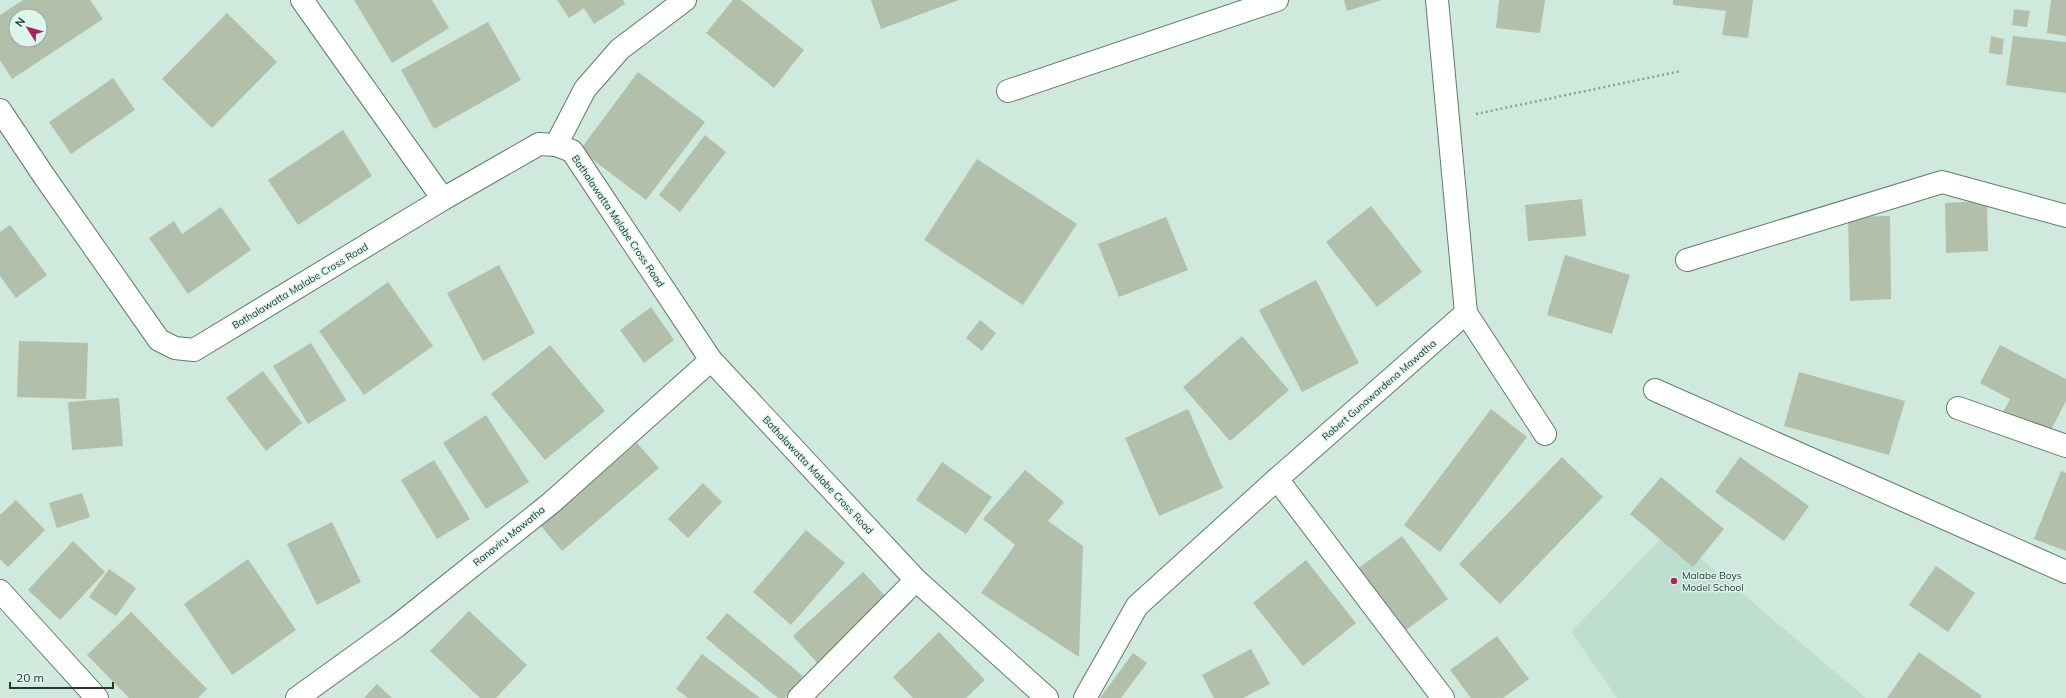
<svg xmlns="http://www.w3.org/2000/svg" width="2066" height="698" font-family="Mulish,sans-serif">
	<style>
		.built { fill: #bedfd0 }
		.building { fill: #b2bfab; fill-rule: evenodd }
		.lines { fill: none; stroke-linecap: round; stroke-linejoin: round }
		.minor-casing { stroke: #637a70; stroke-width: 24 }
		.path { stroke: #8c9e96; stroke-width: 2.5; stroke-dasharray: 2 3; stroke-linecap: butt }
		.minor { stroke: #fff; stroke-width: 22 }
		.poi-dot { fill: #ad2160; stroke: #ddf6eb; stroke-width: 1.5 }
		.labels { text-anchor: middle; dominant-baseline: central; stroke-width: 3; stroke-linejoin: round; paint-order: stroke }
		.street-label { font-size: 10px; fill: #2a3430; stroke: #ddf6eb }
		.poi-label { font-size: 10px; fill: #2a3430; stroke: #ddf6eb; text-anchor: start }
	</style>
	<rect width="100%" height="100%" fill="#d0e9dd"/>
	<!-- built -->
	<path class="built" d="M1668 531 1866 698H1617L1571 632Z"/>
	<!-- building -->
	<g class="building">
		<path d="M23 0H90L103 19 12 79 0 60V15ZM16 16H40V40H16Z"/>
		<path d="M354 0H432L449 28 392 63Z"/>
		<path d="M557 0H623L625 4 594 24 584 8 569 18Z"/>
		<path d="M733 0H741L804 50 774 88 706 33Z"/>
		<path d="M871 0H959L881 29Z"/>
		<path d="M1344 0H1382L1347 11Z"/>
		<path d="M1499 0H1545L1540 33 1496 28Z"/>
		<path d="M1673 0H1753L1748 38 1722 35 1726 11 1673 5Z"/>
		<path d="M2051 0H2066V36L2047 33Z"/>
		<path d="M2014 9 2030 11 2027 27 2012 25Z"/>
		<path d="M227 13 277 62 212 128 162 79Z"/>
		<path d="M488 22 521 80 434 129 401 70Z"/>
		<path d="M1991 36 2004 39 2002 55 1989 53Z"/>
		<path d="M2013 36 2066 42V93L2006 85Z"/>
		<path d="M638 72 705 122 646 200 580 150Z"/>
		<path d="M113 78 135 110 71 154 49 122Z"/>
		<path d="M343 130 372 176 298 225 268 180Z"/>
		<path d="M705 135 726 152 680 212 659 195Z"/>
		<path d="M977 159 1077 224 1023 305 924 240Z"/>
		<path d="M1582 199 1586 236 1528 241 1525 205Z"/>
		<path d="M1987 201 1988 251 1946 253 1945 203Z"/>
		<path d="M1371 206 1422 272 1377 307 1326 242Z"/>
		<path d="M221 207 251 250 188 294 149 238 174 221 182 234Z"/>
		<path d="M1890 216 1891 299 1850 301 1848 217Z"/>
		<path d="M1166 217 1188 270 1119 297 1098 244Z"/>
		<path d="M10 225 47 275 16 298 0 276V232Z"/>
		<path d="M1565 255 1630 275 1612 334 1547 315Z"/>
		<path d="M499 265 535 333 483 361 447 293Z"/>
		<path d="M1316 280 1359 363 1302 392 1259 310Z"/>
		<path d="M388 282 433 346 364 395 319 331Z"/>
		<path d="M651 307 674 340 644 363 620 330Z"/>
		<path d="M980 320 996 333 982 351 966 338Z"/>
		<path d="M1242 336 1289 390 1230 441 1183 387Z"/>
		<path d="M19 341 88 343 86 399 17 397Z"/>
		<path d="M311 343 346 400 308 424 273 366Z"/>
		<path d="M550 345 605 411 545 460 491 394Z"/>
		<path d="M2000 345 2066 379V401L2047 438 2002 414 2010 399 1980 383Z"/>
		<path d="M263 371 302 423 266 451 226 398Z"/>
		<path d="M1799 372 1905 401 1889 455 1784 426Z"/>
		<path d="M119 398 123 446 72 450 68 402Z"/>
		<path d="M1188 409 1223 488 1159 516 1125 438Z"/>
		<path d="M1491 409 1527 437 1440 552 1404 525Z"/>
		<path d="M486 415 529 482 486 509 443 443Z"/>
		<path d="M637 443 659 468 562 551 541 526Z"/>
		<path d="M1562 457 1603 497 1500 604 1459 564Z"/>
		<path d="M1740 457 1809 506 1784 541 1715 492Z"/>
		<path d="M434 460 470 519 437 539 401 480Z"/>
		<path d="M942 462 992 497 966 534 916 500Z"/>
		<path d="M1025 470 1064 502 1048 521 1083 546 1079 657 981 593 1015 545 983 519Z"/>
		<path d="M2061 471 2066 473V551L2034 539Z"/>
		<path d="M1661 477 1724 529 1693 567 1630 514Z"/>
		<path d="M703 483 722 502 688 538 668 519Z"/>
		<path d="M82 493 90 517 57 528 49 503Z"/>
		<path d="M16 500 45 530 8 567 0 559V515Z"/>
		<path d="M332 522 361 582 317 605 287 544Z"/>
		<path d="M806 530 845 563 791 625 753 592Z"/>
		<path d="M1402 536 1448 599 1402 633 1356 570Z"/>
		<path d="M73 541 105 572 60 620 28 590Z"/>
		<path d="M248 559 296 630 232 675 184 604Z"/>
		<path d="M1306 560 1356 623 1303 666 1253 603Z"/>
		<path d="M1936 566 1975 593 1948 632 1909 605Z"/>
		<path d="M109 569 136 588 116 616 89 597Z"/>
		<path d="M863 572 887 598 817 663 793 636Z"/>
		<path d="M469 611 527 665 496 698H480L430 651Z"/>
		<path d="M131 612 207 689 198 698H129L87 655Z"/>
		<path d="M727 613 803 676 785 698H778L706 638Z"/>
		<path d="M939 632 985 680 966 698H913L893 677Z"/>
		<path d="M1497 636 1529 679 1503 698H1471L1450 670Z"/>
		<path d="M1251 649 1270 684 1243 698H1214L1202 675Z"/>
		<path d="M1919 652 1982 696 1980 698H1887Z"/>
		<path d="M1133 653 1147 663 1121 698H1100Z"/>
		<path d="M702 654 760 698H688L676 689Z"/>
		<path d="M377 684 392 698H364Z"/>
	</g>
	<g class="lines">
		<defs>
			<g id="minor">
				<path d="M302 0 443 199"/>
				<path d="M1008 91 1277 0"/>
				<path d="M0 110 44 176 159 340 175 348 194 350 443 199 539 144 556 145 572 151 711 360 916 580 1047 698"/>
				<path d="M556 145 585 89 620 49 685 0"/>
				<path d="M1687 260 1942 182 2066 216"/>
				<path d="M1466 313 1545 434"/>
				<path d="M1655 390 2066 572"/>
				<path d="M1958 408 2066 446"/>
				<path d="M1277 479 1443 698"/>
				<path d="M0 591 97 698"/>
				<path d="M297 698 397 626 551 503 711 360"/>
				<path d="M799 698 916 580"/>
				<path d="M1085 698 1137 606 1277 479 1466 313 1437 0"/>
			</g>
		</defs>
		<!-- minor casing -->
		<use href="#minor" class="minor-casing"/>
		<!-- path -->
		<path class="path" d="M1476 114 1681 71"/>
		<!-- minor -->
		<use href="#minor" class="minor"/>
	</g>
	<!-- markers -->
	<circle class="poi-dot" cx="1674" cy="581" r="4"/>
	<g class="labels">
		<!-- street labels -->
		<g class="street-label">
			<text transform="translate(618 221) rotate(56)">Bathalawatta Malabe Cross Road</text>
			<text transform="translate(300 286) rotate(-31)">Bathalawatta Malabe Cross Road</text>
			<text transform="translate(1379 390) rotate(-41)">Robert Gunawardena Mawatha</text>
			<text transform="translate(818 475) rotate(47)">Bathalawatta Malabe Cross Road</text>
			<text transform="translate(509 536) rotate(-39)">Ranaviru Mawatha</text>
		</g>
		<!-- poi labels -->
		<g class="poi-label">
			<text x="1682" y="575">Malabe Boys<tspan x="1682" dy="12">Model School</tspan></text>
		</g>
	</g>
	<!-- north arrow -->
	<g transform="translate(28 28) rotate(307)"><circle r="19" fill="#ddf6eb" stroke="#95a8a0"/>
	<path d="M0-3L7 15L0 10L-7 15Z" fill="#ad2160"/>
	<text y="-6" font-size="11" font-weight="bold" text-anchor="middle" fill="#2a3430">N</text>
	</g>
	<!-- scale -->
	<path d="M10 682v6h103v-6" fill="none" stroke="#2a3430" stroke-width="2"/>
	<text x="16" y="682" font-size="12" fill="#2a3430" stroke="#ddf6eb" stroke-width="3" paint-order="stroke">20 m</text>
</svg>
